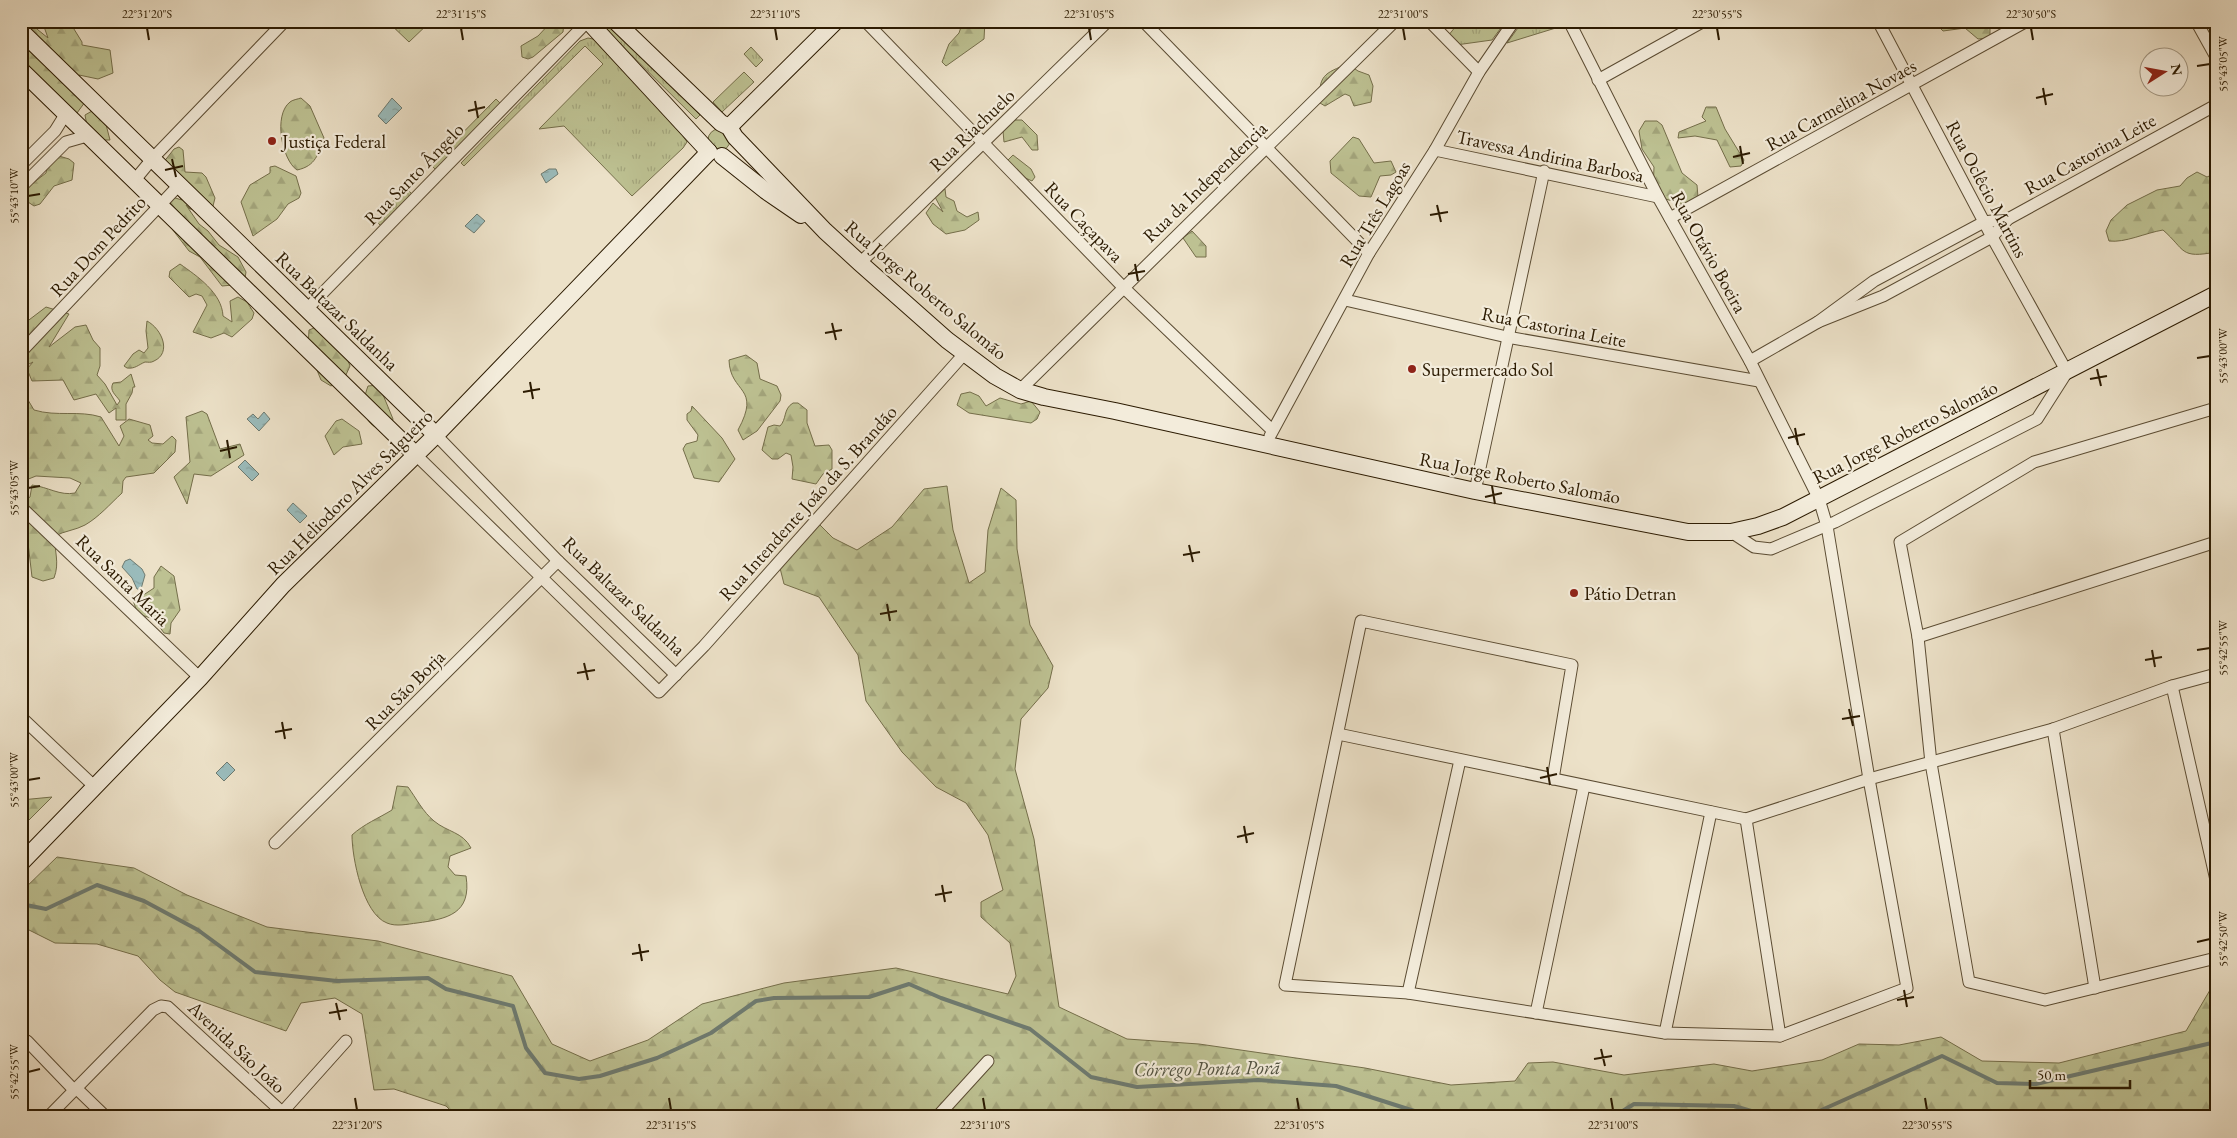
<svg xmlns="http://www.w3.org/2000/svg" width="2237" height="1138" font-family="'EB Garamond',serif">
	<style>
		.grass { fill: url(#grass-tufts); stroke: #746e4a }
		.forest { fill: url(#forest-firs); stroke: #746e4a }
		.water { fill: url(#water-ripples); stroke: #6e7b71 }
		.lines { fill: none; stroke-linecap: round; stroke-linejoin: round }
		.stream { stroke: #6e7b71; stroke-width: 4 }
		.street-casing { stroke: #5b4c33; stroke-width: 13 }
		.secondary-casing { stroke: #2b1a01; stroke-width: 18 }
		.street { stroke: #f3ecdb; stroke-width: 11 }
		.secondary { stroke: #f3ecdb; stroke-width: 16 }
		.ticks { fill: none; stroke: #2b1a01; stroke-width: 2 }
		.poi-dot { fill: #8f2418; stroke: #f3ecdb; stroke-width: 2 }
		.labels { text-anchor: middle; dominant-baseline: central; stroke-width: 4.5; stroke-linejoin: round; paint-order: stroke }
		.street-label { font-size: 19px; fill: #2b1a01; stroke: #f3ecdb }
		.poi-label { font-size: 19px; fill: #2b1a01; stroke: #f3ecdb; text-anchor: start }
		.water-label { font-size: 20px; font-style: italic; fill: #525342; stroke: #f3ecdb }
		.neatline { fill: none; stroke: #2b1a01; stroke-width: 2 }
		.ticks-label { font-size: 12px; text-anchor: middle; fill: #2b1a01 }
	</style>
	<defs>
		<pattern id="grass-tufts" width="24" height="20" patternUnits="userSpaceOnUse" patternTransform="scale(1.25)"><rect width="24" height="20" fill="#bdc192"/><path d="M3 7l-1-3M5 7V3M7 7l1-3M15 17l-1-3M17 17v-4M19 17l1-3" fill="none" stroke="#a3a57c"/></pattern>
		<pattern id="forest-firs" width="22" height="20" patternUnits="userSpaceOnUse" patternTransform="scale(1.25)"><rect width="22" height="20" fill="#bdc192"/><path d="M5 1l3.5 6h-7zM16 11l3.5 6h-7z" fill="#a3a57c"/></pattern>
		<pattern id="water-ripples" width="26" height="14" patternUnits="userSpaceOnUse" patternTransform="scale(1.25)"><rect width="26" height="14" fill="#9abcbc"/><path d="M2 4q2-2 4 0t4 0M15 11q2-2 4 0t4 0" fill="none" stroke="#85a1a0"/></pattern>
	</defs>
	<rect width="100%" height="100%" fill="#ece1c8"/>
	<filter id="stains"><feTurbulence type="fractalNoise" baseFrequency=".004" numOctaves="4"/><feColorMatrix values="0 0 0 0 .2 0 0 0 0 .09 0 0 0 0 .02 0 0 0 .5 -.17"/></filter>
	<radialGradient id="worn" r=".72"><stop offset=".6" stop-color="#630" stop-opacity="0"/><stop offset="1" stop-color="#630" stop-opacity=".3"/></radialGradient>
	<!-- grass -->
	<g class="grass">
		<path d="M387 21H431L409 42Z"/>
		<path d="M597 21H607L700 115 696 119Z"/>
		<path d="M1460 21H1506L1492 40 1456 45 1448 36Z"/>
		<path d="M1523 21H1554L1559 27 1507 43Z"/>
		<path d="M588 38 593 39 683 131V136L687 142 683 148 632 196 564 126 539 129 603 64 585 46 464 166 461 163 580 41Z"/>
		<path d="M751 47 763 60 756 67 744 54Z"/>
		<path d="M744 72 754 82 722 112 713 102Z"/>
		<path d="M496 99 503 106 438 172 431 165Z"/>
		<circle cx="719" cy="140" r="11"/>
		<path d="M406 188 414 196 383 228 375 220Z"/>
	</g>
	<!-- forest -->
	<g class="forest">
		<path d="M21 21H27L48 38 42 21H69L82 42V45L110 50 113 73 98 79 79 75 85 102 77 113H71L21 68Z"/>
		<path d="M552 21H564L563 32 533 57 528 59 522 57 521 46 538 36Z"/>
		<path d="M957 21H985L984 39 946 66 942 62 949 44 959 33 961 27Z"/>
		<path d="M1933 21H1990V38L1978 39 1965 28 1943 31Z"/>
		<path d="M1348 64 1358 71 1369 75 1373 86 1371 102 1354 106 1350 96 1345 94 1325 106 1320 103C1318 76 1324 73 1348 64Z"/>
		<path d="M301 98 310 106 324 138C318 154 316 166 297 170 282 160 273 115 290 102 292 100 298 99 301 98Z"/>
		<path d="M1706 107H1716L1725 129 1744 160 1741 166 1730 167 1717 140 1695 136 1678 138 1679 132 1706 121 1702 117Z"/>
		<path d="M92 111 103 113 110 140H98L87 126 85 115Z"/>
		<path d="M1010 120H1022L1037 135 1038 150H1032L1022 137 1004 142 1003 131Z"/>
		<path d="M1645 121H1657L1662 125 1682 173 1697 185 1698 197 1691 206 1658 197 1653 191 1654 167 1642 149 1639 131Z"/>
		<path d="M1353 137 1359 139 1374 163 1391 161 1396 172 1391 175 1380 176 1371 197 1359 196 1331 173 1330 161Z"/>
		<path d="M179 147 183 150 185 172 202 173 206 177 215 198 212 210 190 209 186 205 199 224 208 231 219 245 238 257 246 272 244 284 222 286 200 257 189 251 169 225 167 198 172 197 182 200 170 187 163 163 174 149Z"/>
		<path d="M1013 155 1031 169 1035 177 1032 181 1008 170 1007 161Z"/>
		<path d="M59 156 69 159 74 163 72 180 54 186 40 204 34 206 25 200 24 190 46 173 47 168Z"/>
		<path d="M275 166 296 176 301 193 299 198 288 204 277 219 253 236 241 202 250 185 270 173V167Z"/>
		<path d="M2197 172 2207 177 2216 173V252C2179 259 2186 250 2163 230 2145 233 2125 243 2109 241L2106 231 2111 220 2127 205 2157 190 2180 186 2187 178Z"/>
		<path d="M945 189 946 197 954 201 957 211 967 217 978 212 979 220 965 230 946 234 933 224 926 213 933 203 943 212 935 197 937 191Z"/>
		<path d="M1192 231 1206 246V257H1196L1183 238Z"/>
		<path d="M180 264C197 276 222 293 223 316L232 322 230 301 238 297 247 302 254 313 252 319 232 337 224 333 211 338 193 332 207 305 202 296 196 294 189 297 169 277 170 271Z"/>
		<path d="M46 307 69 314 49 347 75 327 86 325 93 340 100 348V366L97 375 105 384 117 405 120 401C116 395 109 391 113 383L121 382 131 374 135 387H133L132 393 126 404V420H116V408L109 413 96 394 74 400 63 380 32 381 27 369 33 362 21 368V326Z"/>
		<path d="M147 321C162 329 172 353 154 361 151 363 148 362 145 362 138 365 135 369 127 368L124 366 133 354 139 350 144 353 148 348 146 331Z"/>
		<path d="M319 326 342 345 350 366 345 377 331 386 321 380 308 348 309 330Z"/>
		<path d="M746 355 757 363 760 379 777 386 781 395 780 401 757 431 743 440 738 430C762 386 730 394 729 360Z"/>
		<path d="M379 385 393 419 389 431C363 429 360 407 368 386Z"/>
		<path d="M970 392 979 396 986 406 1000 398 1021 404 1031 401 1040 412 1037 419 1031 423 969 413 957 405 961 394Z"/>
		<path d="M21 395 28 400 34 410C57 417 79 410 101 417L119 446 124 436 120 426 129 419 150 425 153 436 148 440 152 443 163 444 172 436 176 440 175 452 154 473 126 477 123 481 122 493C110 504 99 517 85 525 76 530 64 531 55 536 54 552 60 562 54 578L43 581 32 577 28 543 21 535V505L30 497 32 485C48 487 60 496 75 493L81 483 70 478 36 476 21 482Z"/>
		<path d="M793 403H798L807 410V423L815 446 829 445 832 450V469L823 474 816 484 792 479 793 467 791 455 786 453 778 459H772L762 450 768 427 774 425 780 426C787 419 783 409 793 403Z"/>
		<path d="M692 406 722 438 735 459 719 482 694 478 683 449 686 444 697 441 698 435 687 420V414L691 411Z"/>
		<path d="M202 411 207 414 220 449 240 444 244 455 211 476 194 474 187 504 174 477 190 462 186 417Z"/>
		<path d="M342 419 359 431 362 444 343 447 334 455 325 436 336 421Z"/>
		<path d="M947 486 953 530 969 583 985 572 988 530 1001 488 1016 500 1017 549 1030 625 1053 666 1048 688 1021 719 1015 769 1034 839 1059 1007 1127 1039 1199 1044 1365 1068 1451 1085 1515 1081 1528 1063 1553 1062 1624 1075 1714 1064 1752 1071 1822 1060 1859 1044 1899 1045 1941 1037 1982 1061 2059 1063 2186 1031 2210 990 2216 989V1117H457L446 1106 394 1089 374 1090 362 1014 335 998 301 1003 286 1031 175 992 160 980 138 956 97 944 55 943 21 926V892L57 857 134 868 187 895 267 927 378 941 512 976 552 1044 590 1061 648 1040 702 1004 784 983 896 968 1008 994 1016 976 1010 943 981 917V902L1003 890 988 835 966 803 936 787 902 752 866 701 858 655 819 597 784 584 779 564 813 518 833 538 857 550 892 527 924 489Z"/>
		<path d="M161 566 174 576 180 610 171 623 170 634 164 633 154 619 138 614 132 598 145 594 154 588V577Z"/>
		<path d="M397 786 408 787C416 798 423 812 434 821 447 832 463 832 471 848L450 856 448 867 455 875 466 876C472 914 447 919 417 923 408 924 396 927 387 923 363 914 352 858 352 835 364 824 379 818 392 810Z"/>
		<path d="M52 797 21 828V800Z"/>
	</g>
	<!-- water -->
	<g class="water">
		<path d="M392 98 402 108 386 124 378 116Z"/>
		<path d="M549 169H556L558 174 546 183 541 174Z"/>
		<path d="M477 214 485 221 474 233 465 226Z"/>
		<path d="M264 412 270 419 259 431 247 419 253 414 258 419Z"/>
		<path d="M245 460 259 474 252 481 238 467Z"/>
		<path d="M293 503 307 516 300 523 287 510Z"/>
		<path d="M130 559 142 569 145 575 141 589H137L132 578 122 567 125 561Z"/>
		<path d="M227 762 235 770 224 781 216 773Z"/>
	</g>
	<g class="lines">
		<!-- stream -->
		<g class="stream">
			<path d="M21 904 46 909 97 885 144 901 198 930 255 972 337 981 428 978 446 989 513 1006 526 1048 545 1073 579 1079 600 1076 657 1058 711 1033 756 1001 774 998 869 997 909 984 941 998 1030 1029 1091 1077 1137 1087 1258 1080 1336 1086 1433 1117"/>
			<path d="M1613 1117 1634 1104 1734 1106 1772 1117"/>
			<path d="M1806 1117 1942 1056 1997 1083 2036 1084 2216 1042"/>
		</g>
		<defs>
			<g id="street">
				<path d="M865 21 1123 287 1272 430"/>
				<path d="M1143 21 1369 253"/>
				<path d="M1429 21 1479 72"/>
				<path d="M2196 21 2216 57"/>
				<path d="M1598 80 1704 21"/>
				<path d="M1435 150 1658 197"/>
				<path d="M21 165 55 131 65 115"/>
				<path d="M134 181 153 158 285 21"/>
				<path d="M21 187 66 142 87 136"/>
				<path d="M1670 218 2027 21"/>
				<path d="M860 263 1108 21"/>
				<path d="M1345 300 1507 337 1759 381"/>
				<path d="M307 309 588 21"/>
				<path d="M1818 322 1874 281 1984 222 2008 219 2216 105"/>
				<path d="M21 352 180 184"/>
				<path d="M1750 361 1818 322 1883 296 1992 237 2008 219"/>
				<path d="M1020 390 1395 21"/>
				<path d="M2216 408 2034 462 1900 542 1918 637 1931 763 1969 982 2045 1000 2216 958"/>
				<path d="M436 435 558 561 676 675"/>
				<path d="M1270 436 1369 253 1435 150 1479 72 1514 21"/>
				<path d="M416 455 659 692 704 646 965 353"/>
				<path d="M1475 491 1544 171"/>
				<path d="M21 507 200 678"/>
				<path d="M1731 532 1754 547 1771 549 1835 522 2037 419 2067 372 1992 237 1878 21"/>
				<path d="M1918 637 2216 542"/>
				<path d="M2172 686 2216 880"/>
				<path d="M21 717 95 787"/>
				<path d="M2053 729 2095 988"/>
				<path d="M1338 734 1746 819 1869 779 2053 729 2172 686 2216 674"/>
				<path d="M1553 779 1572 665 1361 621 1285 985 1408 993 1665 1033 1780 1036 1907 988 1869 779 1827 526 1819 499 1750 361 1658 197 1569 21"/>
				<path d="M1746 819 1780 1036"/>
				<path d="M275 843 558 561"/>
				<path d="M1408 993 1460 760"/>
				<path d="M1536 1013 1584 786"/>
				<path d="M1665 1033 1711 812"/>
				<path d="M27 1041 74 1090"/>
				<path d="M76 1088 106 1117"/>
				<path d="M48 1117 153 1010 161 1006 168 1007 282 1112"/>
				<path d="M278 1117 346 1041"/>
				<path d="M937 1117 988 1061"/>
			</g>
			<g id="secondary">
				<path d="M588 21 709 152"/>
				<path d="M615 21 721 123 729 127 735 137 825 231 860 263 947 340 995 376 1020 390 1044 397 1115 411 1475 491 1688 532H1731L1758 526 1783 517 2216 294"/>
				<path d="M21 31 436 435"/>
				<path d="M21 70 416 455"/>
				<path d="M729 127 836 21"/>
				<path d="M722 156 766 191 801 215"/>
				<path d="M21 863 200 678 283 585 436 435 709 152"/>
			</g>
		</defs>
		<!-- street casing -->
		<use href="#street" class="street-casing"/>
		<!-- secondary casing -->
		<use href="#secondary" class="secondary-casing"/>
		<!-- street -->
		<use href="#street" class="street"/>
		<!-- secondary -->
		<use href="#secondary" class="secondary"/>
	</g>
	<!-- ticks -->
	<path class="ticks" d="M147 28 149 40M461 28 463 40M775 28 777 40M1089 28 1091 40M1403 28 1405 40M1717 28 1719 40M2031 28 2033 40M2197 66 2210 64M2043 88 2046 105M2036 98 2053 94M475 101 478 118M468 111 485 107M1740 146 1743 164M1733 157 1750 153M172 159 176 177M165 170 183 166M28 196 40 194M1437 205 1441 222M1430 215 1448 212M1135 264 1138 281M1128 274 1145 271M832 323 836 340M825 333 842 330M2197 358 2210 356M2097 369 2101 386M2090 379 2107 376M530 382 533 399M523 392 540 389M1795 428 1798 445M1788 438 1805 434M227 440 230 458M220 451 237 447M1492 486 1495 504M28 488 40 486M1485 497 1502 493M1189 545 1193 562M1183 555 1200 552M887 604 890 621M880 614 897 611M2152 650 2155 667M2197 650 2210 648M2145 660 2162 657M584 663 588 680M577 673 595 670M1849 709 1853 726M1842 719 1860 716M282 722 285 739M275 732 292 729M1547 767 1550 785M1540 778 1557 774M28 780 40 778M1244 826 1247 843M1237 837 1254 833M942 885 945 902M935 895 952 892M2197 942 2210 939M639 944 642 961M632 954 649 951M1904 990 1907 1007M1897 1000 1914 997M336 1003 340 1020M329 1013 347 1010M1601 1049 1605 1066M1594 1059 1612 1056M28 1072 40 1069M355 1098 357 1110M669 1098 671 1110M983 1098 985 1110M1297 1098 1299 1110M1611 1098 1613 1110M1925 1098 1927 1110"/>
	<!-- markers -->
	<g class="poi-dot">
		<circle cx="272" cy="141" r="5"/>
		<circle cx="1412" cy="369" r="5"/>
		<circle cx="1574" cy="593" r="5"/>
	</g>
	<g class="labels">
		<!-- street labels -->
		<g class="street-label">
			<text transform="translate(1841 105) rotate(-29)">Rua Carmelina Novaes</text>
			<text transform="translate(972 130) rotate(-44)">Rua Riachuelo</text>
			<text transform="translate(2090 154) rotate(-29)">Rua Castorina Leite</text>
			<text transform="translate(1550 156) rotate(12)">Travessa Andirina Barbosa</text>
			<text transform="translate(414 174) rotate(-46)">Rua Santo Ângelo</text>
			<text transform="translate(1205 182) rotate(-44)">Rua da Independencia</text>
			<text transform="translate(1987 189) rotate(62)">Rua Oclêcio Martins</text>
			<text transform="translate(1375 214) rotate(-59)">Rua Três Lagoas</text>
			<text transform="translate(1084 222) rotate(46)">Rua Caçapava</text>
			<text transform="translate(98 246) rotate(-47)">Rua Dom Pedrito</text>
			<text transform="translate(1709 252) rotate(61)">Rua Otávio Boeira</text>
			<text transform="translate(926 290) rotate(40)">Rua Jorge Roberto Salomão</text>
			<text transform="translate(337 311) rotate(44)">Rua Baltazar Saldanha</text>
			<text transform="translate(1554 327) rotate(11)">Rua Castorina Leite</text>
			<text transform="translate(1905 432) rotate(-27)">Rua Jorge Roberto Salomão</text>
			<text transform="translate(1520 478) rotate(11)">Rua Jorge Roberto Salomão</text>
			<text transform="translate(350 492) rotate(-45)">Rua Heliodoro Alves Salgueiro</text>
			<text transform="translate(808 503) rotate(-48)">Rua Intendente João da S. Brandão</text>
			<text transform="translate(123 580) rotate(44)">Rua Santa Maria</text>
			<text transform="translate(624 596) rotate(44)">Rua Baltazar Saldanha</text>
			<text transform="translate(405 690) rotate(-45)">Rua São Borja</text>
			<text transform="translate(237 1047) rotate(43)">Avenida São João</text>
		</g>
		<!-- poi labels -->
		<g class="poi-label">
			<text x="282" y="141">Justiça Federal</text>
			<text x="1422" y="369">Supermercado Sol</text>
			<text x="1584" y="593">Pátio Detran</text>
		</g>
		<!-- water labels -->
		<g class="water-label">
			<text transform="translate(1207 1068) rotate(-1)">Córrego Ponta Porã</text>
		</g>
	</g>
	<!-- margin -->
	<rect width="2237" height="1138" fill="none" stroke="#ece1c8" stroke-width="55"/>
	<!-- north arrow -->
	<g transform="translate(2164 72) rotate(79)"><circle r="24" fill="#f3ecdb" stroke="#a39884"/>
	<path d="M0-4L9 19L0 12L-9 19Z" fill="#8f2418"/>
	<text y="-8" font-size="14" font-weight="bold" text-anchor="middle" fill="#2b1a01">N</text>
	</g>
	<!-- scale -->
	<path d="M2030 1080v8h100v-8" fill="none" stroke="#2b1a01" stroke-width="2.5"/>
	<text x="2037" y="1080" font-size="15" fill="#2b1a01" stroke="#f3ecdb" stroke-width="4" paint-order="stroke">50 m</text>
	<rect x="28" y="28" width="2182" height="1082" class="neatline"/>
	<g class="ticks-label">
		<text x="147" y="18">22°31'20"S</text>
		<text x="461" y="18">22°31'15"S</text>
		<text x="775" y="18">22°31'10"S</text>
		<text x="1089" y="18">22°31'05"S</text>
		<text x="1403" y="18">22°31'00"S</text>
		<text x="1717" y="18">22°30'55"S</text>
		<text x="2031" y="18">22°30'50"S</text>
		<text transform="translate(2223 64) rotate(-90)" y="4">55°43'05"W</text>
		<text transform="translate(14 196) rotate(-90)" y="4">55°43'10"W</text>
		<text transform="translate(2223 356) rotate(-90)" y="4">55°43'00"W</text>
		<text transform="translate(14 488) rotate(-90)" y="4">55°43'05"W</text>
		<text transform="translate(2223 648) rotate(-90)" y="4">55°42'55"W</text>
		<text transform="translate(14 780) rotate(-90)" y="4">55°43'00"W</text>
		<text transform="translate(2223 939) rotate(-90)" y="4">55°42'50"W</text>
		<text transform="translate(14 1072) rotate(-90)" y="4">55°42'55"W</text>
		<text x="357" y="1129">22°31'20"S</text>
		<text x="671" y="1129">22°31'15"S</text>
		<text x="985" y="1129">22°31'10"S</text>
		<text x="1299" y="1129">22°31'05"S</text>
		<text x="1613" y="1129">22°31'00"S</text>
		<text x="1927" y="1129">22°30'55"S</text>
	</g>
	<rect width="100%" height="100%" filter="url(#stains)"/>
	<rect width="100%" height="100%" fill="url(#worn)"/>
</svg>
